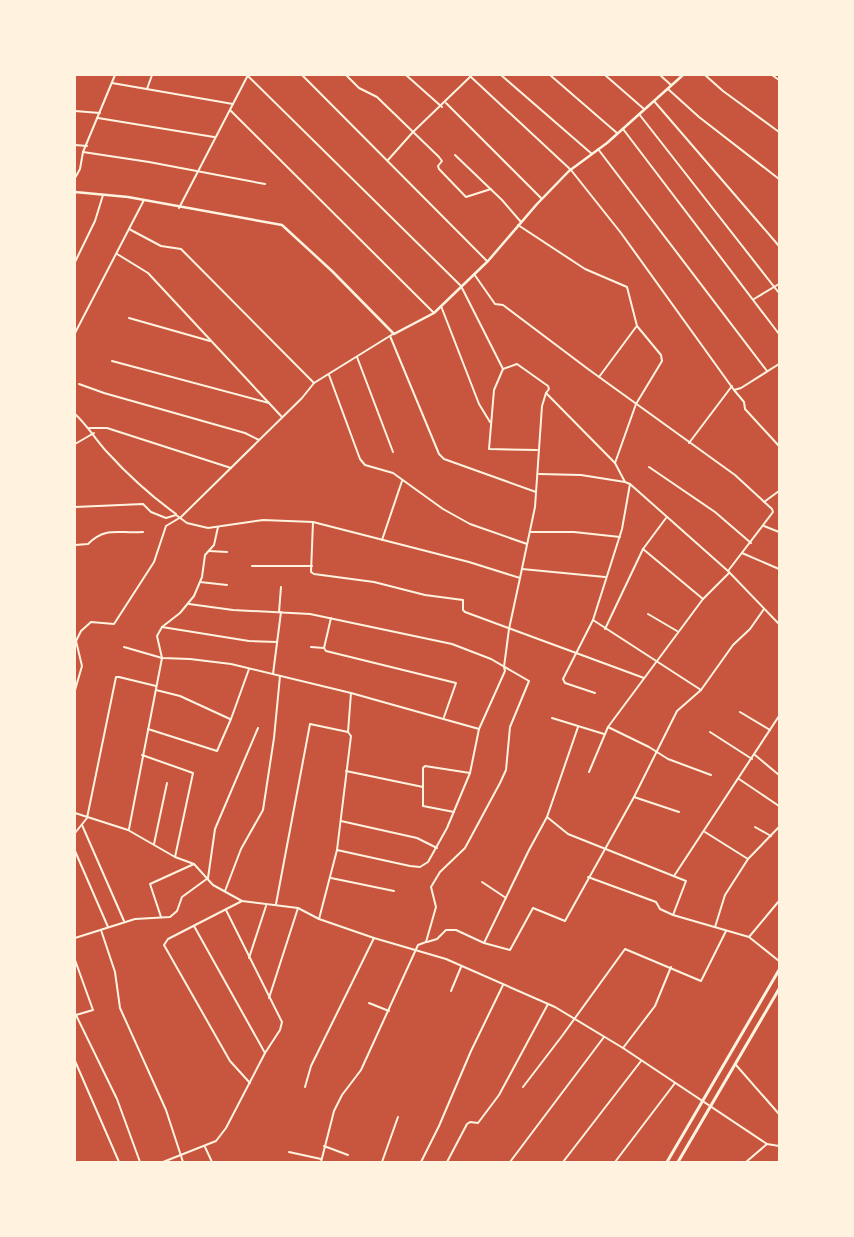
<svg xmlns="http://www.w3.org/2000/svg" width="854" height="1237" font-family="Overpass,sans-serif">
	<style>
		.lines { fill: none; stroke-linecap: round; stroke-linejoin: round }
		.minor { stroke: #fff3e0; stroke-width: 2 }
		.tertiary { stroke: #fff3e0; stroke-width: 2.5 }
		.secondary { stroke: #fff3e0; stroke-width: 3 }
	</style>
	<rect width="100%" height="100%" fill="#c8553d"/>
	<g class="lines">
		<!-- minor -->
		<g class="minor">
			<path d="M302 75 487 261"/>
			<path d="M346 75 359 88 377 97 439 157 442 161 438 166 439 169 466 197 491 189"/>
			<path d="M406 75 442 107"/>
			<path d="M501 75 592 154"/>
			<path d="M550 75 617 133"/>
			<path d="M605 75 644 109"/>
			<path d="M660 75 671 85"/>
			<path d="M705 75 723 91 779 132"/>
			<path d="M772 75 779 80"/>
			<path d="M471 77 571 170 621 233 734 390 741 388 779 364"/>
			<path d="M112 83 233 104"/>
			<path d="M147 89 152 75"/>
			<path d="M668 89 699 117 779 179"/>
			<path d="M654 101 779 246"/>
			<path d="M446 103 541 198"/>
			<path d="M230 110 434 313"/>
			<path d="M75 111 100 113"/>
			<path d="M639 114 779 293"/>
			<path d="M98 118 214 137"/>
			<path d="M623 129 779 334"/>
			<path d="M75 145 87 146"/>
			<path d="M598 149 767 371"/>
			<path d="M83 152 149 162 265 184"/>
			<path d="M455 155 502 200 521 222"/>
			<path d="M388 160 413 132 472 75"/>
			<path d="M75 178 80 169 83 152 115 75"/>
			<path d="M179 208 248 75"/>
			<path d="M518 225 585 269 627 287 637 326 661 355 662 361 636 404 615 463"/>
			<path d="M129 229 161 246 181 249 314 383"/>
			<path d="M117 254 148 273 282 417"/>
			<path d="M75 262 95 221 103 195"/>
			<path d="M474 274 495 304 503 305 588 369 735 475 772 509 773 512 728 571"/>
			<path d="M754 299 779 284"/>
			<path d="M441 306 479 404 490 422"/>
			<path d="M129 318 210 341"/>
			<path d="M75 333 144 200"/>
			<path d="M390 336 439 454 444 459 536 492"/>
			<path d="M357 357 393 452"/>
			<path d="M112 361 269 403"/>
			<path d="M503 369 494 390 489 449 537 450"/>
			<path d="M329 375 360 459 365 465 393 473 443 509 470 524 527 544"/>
			<path d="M599 377 636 327"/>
			<path d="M79 384 104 393 245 433 259 440"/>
			<path d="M734 390 744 402 745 409 779 446"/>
			<path d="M546 393 615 463 625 482 630 484 728 571 779 624"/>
			<path d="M75 414C88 426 96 440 107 452 128 475 151 496 176 514"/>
			<path d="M89 428H107L231 468"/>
			<path d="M689 443 732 386"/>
			<path d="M75 444 94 433"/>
			<path d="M649 467 715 512 751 543"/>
			<path d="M539 474 581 475 625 482"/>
			<path d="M764 502 779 491"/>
			<path d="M75 507 143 504 151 512 166 518 176 515 187 523 208 528 263 520 313 522 469 562 520 578 535 507 542 406 546 393 549 389 548 386 517 364 503 369 461 286 248 76"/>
			<path d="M313 522 311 572 314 574 374 582 425 595 463 600V610L465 612 644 678"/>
			<path d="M764 526 779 532"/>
			<path d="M531 532H574L620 537"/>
			<path d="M382 540 402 481"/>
			<path d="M75 545 88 544C106 526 119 534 143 532"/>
			<path d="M643 549 703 599"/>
			<path d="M209 551 227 552"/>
			<path d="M742 553 779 569"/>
			<path d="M252 566H312"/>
			<path d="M522 569 605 577"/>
			<path d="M200 582 227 585"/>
			<path d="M189 604 233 610 310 614 452 644 491 659 529 681 510 727 506 770 500 783 465 848 440 872 431 887 436 907 426 942 418 945 361 1070 342 1095 334 1111 321 1162"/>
			<path d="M279 612 281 587"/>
			<path d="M648 614 677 631"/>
			<path d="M331 618 324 648 326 651 456 683 444 717"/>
			<path d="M593 620 701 690"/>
			<path d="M162 627 249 641 277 642"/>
			<path d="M605 629 643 549 666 518"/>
			<path d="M124 647 162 658 190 659 231 664 351 693 479 729"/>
			<path d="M311 647 324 648"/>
			<path d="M273 674 281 612"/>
			<path d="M75 690 82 666 76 641 81 631 91 622 114 624 154 562 166 526 181 517 302 398 314 383 393 334"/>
			<path d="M156 690 180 696 230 719"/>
			<path d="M595 693 565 683 563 679 593 620 622 529 630 484"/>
			<path d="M740 712 770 730"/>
			<path d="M552 718 604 734"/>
			<path d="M608 727 649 747 668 759 711 775"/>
			<path d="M148 729 217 751 231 719 249 669"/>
			<path d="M710 732 752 759"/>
			<path d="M142 755 193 773 175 857"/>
			<path d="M755 755 779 775"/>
			<path d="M346 771 423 787"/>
			<path d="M589 772 608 727 703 599 729 573"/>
			<path d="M739 779 779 806"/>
			<path d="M634 797 679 812"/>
			<path d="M454 812 423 806V768L425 766 470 773"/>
			<path d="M75 813 128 830 175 857 194 864 213 885 242 901 298 908 319 919 374 938 446 959 555 1007 623 1048 767 1144 779 1146"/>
			<path d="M547 817 568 834 686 881 673 915"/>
			<path d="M341 821 417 838 437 848"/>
			<path d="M82 825 124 921"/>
			<path d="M755 827 771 836"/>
			<path d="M129 829 162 658 157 636 162 627 180 613 194 596 202 577 205 555 214 545 218 527"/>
			<path d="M705 832 748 859"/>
			<path d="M75 833 87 818 116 677H119L156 686"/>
			<path d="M154 844 167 783"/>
			<path d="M337 850 410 866 420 867 428 862 447 828 470 773 479 729 505 671 504 667 509 629 520 578"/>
			<path d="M75 851 108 927"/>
			<path d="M674 876 779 716"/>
			<path d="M588 877 656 902 660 909 673 915 749 937 779 961"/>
			<path d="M331 878 394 891"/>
			<path d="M482 882 506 898"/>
			<path d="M225 891 241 849 263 810 274 738 280 676"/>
			<path d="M242 901 168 939 164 945 230 1061 250 1083"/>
			<path d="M276 904 310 724 348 732"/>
			<path d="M161 917 150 884 194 864"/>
			<path d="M319 919 337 850 351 736 348 732 351 693"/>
			<path d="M194 926 265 1053"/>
			<path d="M715 927 725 895 748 859 779 827"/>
			<path d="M101 930 115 972 120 1008 166 1110 183 1162"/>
			<path d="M749 937 779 901"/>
			<path d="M75 938 135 919 170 917 177 911 182 897 208 878 215 829 258 728"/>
			<path d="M427 942 437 939 446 930H456L484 943 510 950 533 908 565 921 634 797 677 711 701 690 733 645 750 629 764 609"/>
			<path d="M484 943 529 850 547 817 578 727"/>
			<path d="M249 958 266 906"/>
			<path d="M75 960 93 1010 76 1015"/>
			<path d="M451 991 461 967"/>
			<path d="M269 998 298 908"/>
			<path d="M369 1003 389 1011"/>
			<path d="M75 1013 117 1099 140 1162"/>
			<path d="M623 1048 655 1006 671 967"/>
			<path d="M75 1061 119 1162"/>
			<path d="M736 1065 779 1114"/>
			<path d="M305 1087 311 1066 374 938"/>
			<path d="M523 1087 562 1036 625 949 701 981 726 931"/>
			<path d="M324 1146 348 1155"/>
			<path d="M205 1147 212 1162"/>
			<path d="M289 1152 321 1159"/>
			<path d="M163 1162 216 1141 226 1128 265 1053 280 1030 282 1022 226 910"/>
			<path d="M382 1162 398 1117"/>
			<path d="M421 1162 439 1126 471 1051 503 985"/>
			<path d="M447 1162 467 1124 470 1122 478 1123 499 1095 548 1004"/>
			<path d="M510 1162 604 1037"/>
			<path d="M563 1162 641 1061"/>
			<path d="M615 1162 675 1083"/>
			<path d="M746 1162 767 1144"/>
		</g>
		<!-- tertiary -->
		<path class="tertiary" d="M75 192 128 197 282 225 332 271 394 334 434 313 488 261 537 204 569 171 607 143 683 75"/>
		<!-- secondary -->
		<g class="secondary">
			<path d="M667 1162 779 970"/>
			<path d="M678 1162 779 989"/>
		</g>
	</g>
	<!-- border -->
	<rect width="854" height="1237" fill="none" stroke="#fff3e0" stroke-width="152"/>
</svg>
